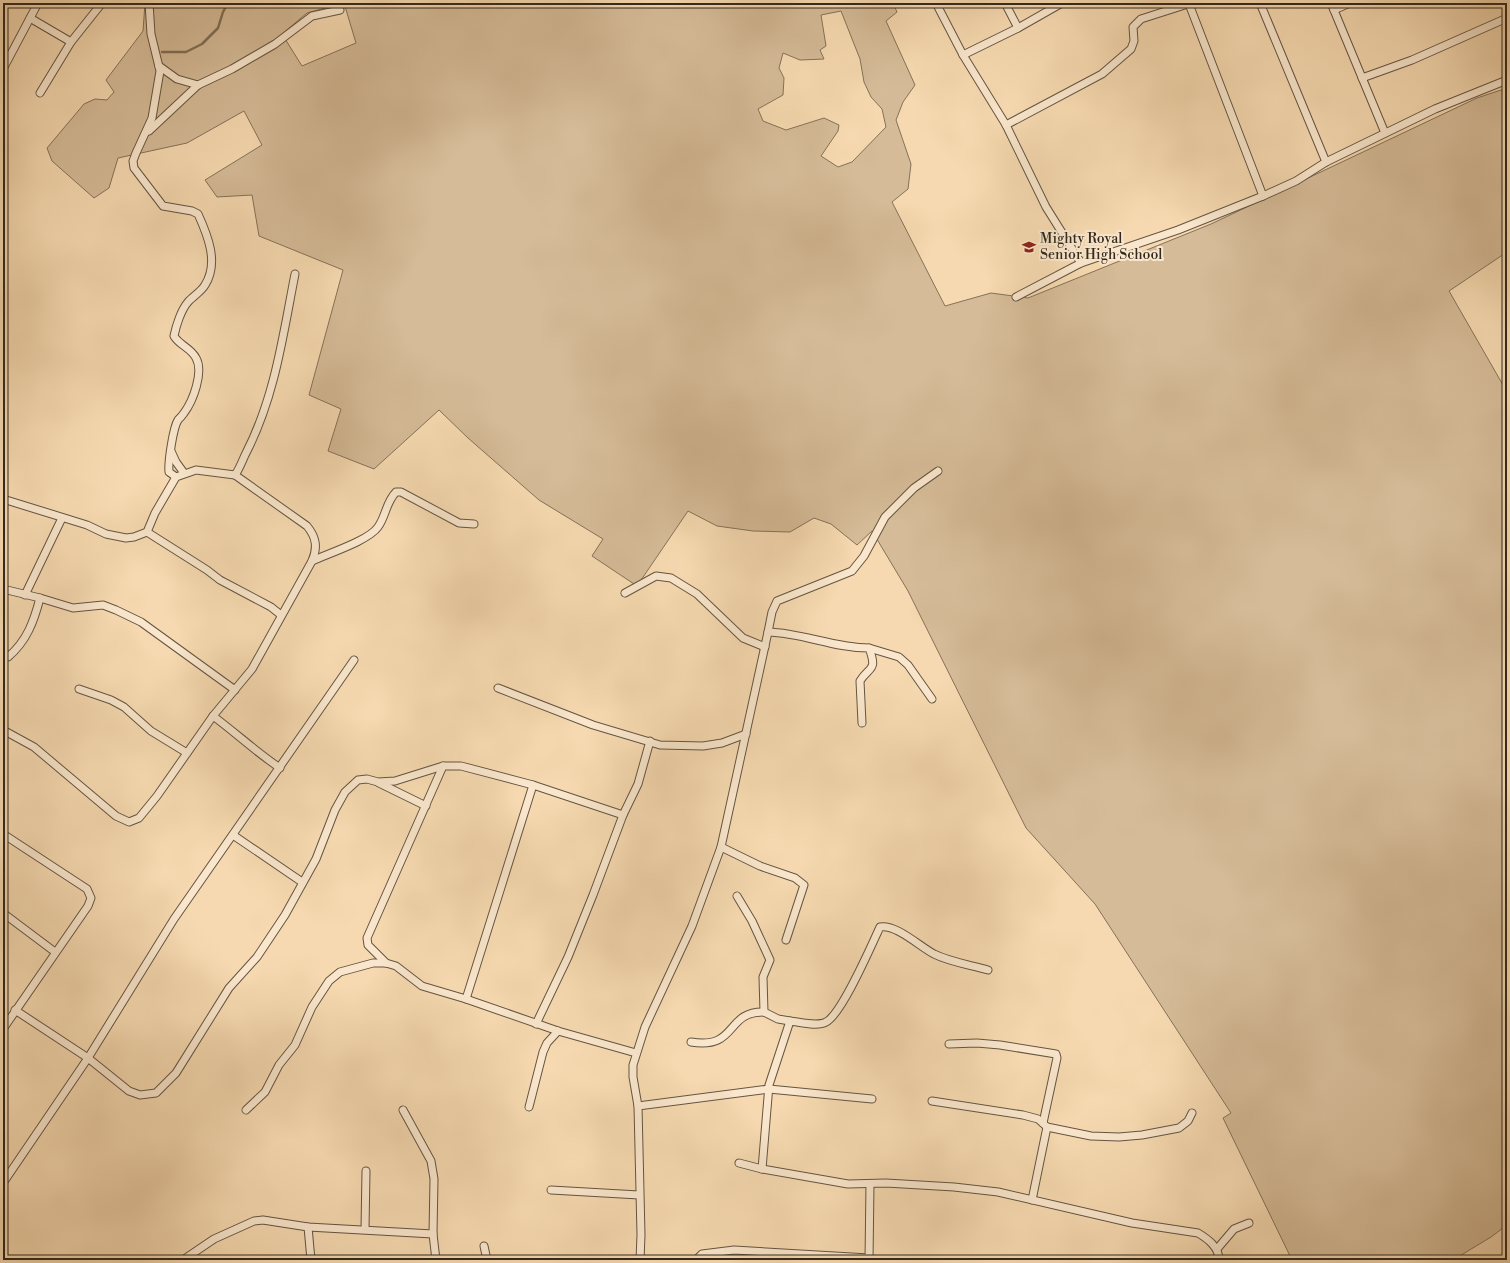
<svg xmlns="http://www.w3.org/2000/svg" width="1510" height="1263" font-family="'Libre Bodoni',serif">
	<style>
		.green { fill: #d5bb97; stroke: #84725a; fill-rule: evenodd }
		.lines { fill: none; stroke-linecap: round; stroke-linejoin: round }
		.stream { stroke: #806f57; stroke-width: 2.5 }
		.street-casing { stroke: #645541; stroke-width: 9 }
		.street { stroke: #f9e6cc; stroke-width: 7 }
		.labels { text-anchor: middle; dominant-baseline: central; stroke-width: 4; stroke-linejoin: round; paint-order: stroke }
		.poi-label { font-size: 14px; fill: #33291c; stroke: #f9e6cc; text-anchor: start }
	</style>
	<rect width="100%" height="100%" fill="#f6d9b0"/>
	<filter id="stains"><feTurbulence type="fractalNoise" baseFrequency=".005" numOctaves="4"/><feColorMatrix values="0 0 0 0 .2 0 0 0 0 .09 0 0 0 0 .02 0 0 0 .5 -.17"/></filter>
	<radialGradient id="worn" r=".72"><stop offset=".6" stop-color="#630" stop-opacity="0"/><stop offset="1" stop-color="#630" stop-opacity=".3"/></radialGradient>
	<!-- green -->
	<path class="green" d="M145 3H343L307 13 282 34 302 66 356 43 344 3H893L897 12 886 21 915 85 903 102 896 120 911 164 908 189 892 202 945 306 991 293 1028 298 1211 224 1477 98 1507 88V252L1449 291 1507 392V1225L1491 1237 1453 1260H1292L1223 1118 1231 1113 1095 904 1026 828 908 591 872 531 857 545 831 524 814 518 790 532 753 531 717 526 688 511 637 586 592 556 603 539 539 500 468 438 439 410 374 469 328 451 341 409 309 395 343 270 259 236 252 195 217 197 205 180 262 145 244 111 187 143 118 158 109 188 94 198 52 161 47 148 84 104 95 99 107 100 114 92 106 80 143 31ZM841 11 860 59 864 82 871 97 882 109 886 127 852 162 838 167 821 156 838 131 839 125 824 118 786 130 763 121 758 109 783 95 784 78 779 68 783 53 800 60 824 59 820 50 826 46 821 15Z"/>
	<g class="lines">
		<!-- stream -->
		<path class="stream" d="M162 52H186L202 44 218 28 223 12 228 3"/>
		<defs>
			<g id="street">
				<path d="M149 3 151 34 160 71 152 118 136 153 133 161 134 168 163 206 192 211 198 214C208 236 219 263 205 285 201 292 193 296 188 302 181 310 176 326 174 336 179 345 191 348 196 358 204 372 193 401 184 413 182 416 180 418 178 420 173 428 168 462 169 472L176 477"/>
				<path d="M936 3 963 55 1006 125 1046 207 1081 263"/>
				<path d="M1005 3 1018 28"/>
				<path d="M1260 3 1326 162"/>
				<path d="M1331 3 1385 133"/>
				<path d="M1189 4 1263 196"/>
				<path d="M1334 10 1350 3"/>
				<path d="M30 18 71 42"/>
				<path d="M963 55 1018 28 1062 3"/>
				<path d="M159 66 177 79 198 85"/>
				<path d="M3 69 38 3"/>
				<path d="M1362 78 1412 60 1507 18"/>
				<path d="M40 93 71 42 102 3"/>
				<path d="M1006 125 1102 74 1131 49 1134 41 1133 27 1141 19 1191 3"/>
				<path d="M149 131 198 85 232 69 275 44 312 16 340 10"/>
				<path d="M1016 297 1081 263 1178 230 1263 196 1296 181 1326 162 1435 109 1507 80"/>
				<path d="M171 451 176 462 184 473"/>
				<path d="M235 475C240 468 242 461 246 453 275 397 283 335 295 274"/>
				<path d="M3 499 87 525 106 534 126 538 134 537 147 532 155 513 176 477 196 470 235 475 307 526C316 537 318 547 312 561L252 669 213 716 157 796 139 818 129 822 116 816 34 747 3 730"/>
				<path d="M147 532 207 570 220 580 271 607 281 615"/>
				<path d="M312 561C329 553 368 541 378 527 386 516 386 502 396 492H401L459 523 474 524"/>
				<path d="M3 589 40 598 73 608 103 605 116 610 141 622 235 690"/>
				<path d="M625 593 656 576 671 578 697 594 743 638 765 647"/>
				<path d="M25 595 62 518"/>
				<path d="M768 632 772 612 777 601 852 571 864 556 885 517 914 488 938 471"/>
				<path d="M869 648 899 657 908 665 932 699"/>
				<path d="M3 657H8C27 641 34 621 40 598"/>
				<path d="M498 688 593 725 660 745 703 746 722 743 746 734"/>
				<path d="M79 689 111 700 124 707 151 731 187 753"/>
				<path d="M213 716C236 733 256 752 280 768"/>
				<path d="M379 783 426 806"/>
				<path d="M3 834 87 889 91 898 88 906 3 1029"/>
				<path d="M233 835 302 882"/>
				<path d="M721 847 760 866 795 878 804 885 786 940"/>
				<path d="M737 896 752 921 770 960 763 977 764 1012 778 1019 790 1021"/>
				<path d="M3 913 55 952"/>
				<path d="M386 963 368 945 367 938 443 766"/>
				<path d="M466 999 533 785"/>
				<path d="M15 1010 88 1058 129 1091 140 1095 156 1093 176 1073 229 988 257 957 285 915 316 859 335 810 345 792 358 780 367 779 378 782 395 781 443 766H461L533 785 623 815"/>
				<path d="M536 1024 568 957 593 895 623 815 638 784 650 741"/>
				<path d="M691 1042C738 1050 725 1011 764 1012"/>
				<path d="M949 1044 977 1043 1000 1045 1056 1054 1057 1058 1043 1123"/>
				<path d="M932 1101 1023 1115 1038 1119 1047 1127 1091 1136 1119 1137 1142 1135 1179 1128 1188 1121 1192 1113"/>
				<path d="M638 1106 769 1089 872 1099"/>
				<path d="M529 1107 543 1052 547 1043 558 1031"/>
				<path d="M246 1110 265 1092 279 1065 295 1045 312 1007 329 981 340 972 373 963H386L396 966 422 986 466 999 558 1031 636 1053"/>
				<path d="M403 1110 431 1161 434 1179 433 1234 436 1260"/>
				<path d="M739 1163 762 1169 848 1184 886 1183 954 1187 998 1192 1132 1223 1198 1233C1208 1239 1219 1247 1219 1260"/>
				<path d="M762 1169 769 1085 790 1021C800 1022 817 1027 826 1022 842 1014 871 946 880 927 896 924 919 946 934 954 950 962 971 965 988 970"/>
				<path d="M3 1183 88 1058 174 919 354 660"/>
				<path d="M551 1190 639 1195"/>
				<path d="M1032 1200 1047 1127"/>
				<path d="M308 1227 311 1260"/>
				<path d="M365 1229 366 1171"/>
				<path d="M484 1246 487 1260"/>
				<path d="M1217 1249 1234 1229 1249 1223"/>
				<path d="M183 1260 214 1239 254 1221 263 1220 308 1227 433 1234"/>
				<path d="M640 1260 641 1235 638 1106 633 1077V1065L645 1027 692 926 721 847 768 632C803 633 834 648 869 648 878 672 869 666 860 681L862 723"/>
				<path d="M696 1260 702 1254 734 1250 869 1258"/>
				<path d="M869 1260 870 1184"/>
			</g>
		</defs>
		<!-- street casing -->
		<use href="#street" class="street-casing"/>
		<!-- street -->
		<use href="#street" class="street"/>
	</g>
	<!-- icons -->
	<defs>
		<symbol id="school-bare" viewBox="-9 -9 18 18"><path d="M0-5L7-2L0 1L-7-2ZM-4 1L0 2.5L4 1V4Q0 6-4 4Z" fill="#8f2418" stroke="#f9e6cc" stroke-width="2.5" paint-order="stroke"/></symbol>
	</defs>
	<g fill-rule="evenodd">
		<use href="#school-bare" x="1019" y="237" width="20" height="20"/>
	</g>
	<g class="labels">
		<!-- poi labels -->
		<g class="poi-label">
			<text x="1040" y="239">Mighty Royal<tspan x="1040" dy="16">Senior High School</tspan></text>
		</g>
	</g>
	<!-- margin -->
	<rect width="1510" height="1263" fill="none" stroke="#f6d9b0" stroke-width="16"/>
	<rect x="4" y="4" width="1502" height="1255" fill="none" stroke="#33291c" stroke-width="2"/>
	<rect x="8" y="8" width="1494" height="1247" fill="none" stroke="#33291c"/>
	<rect width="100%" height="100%" filter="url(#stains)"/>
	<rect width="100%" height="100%" fill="url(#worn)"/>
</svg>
